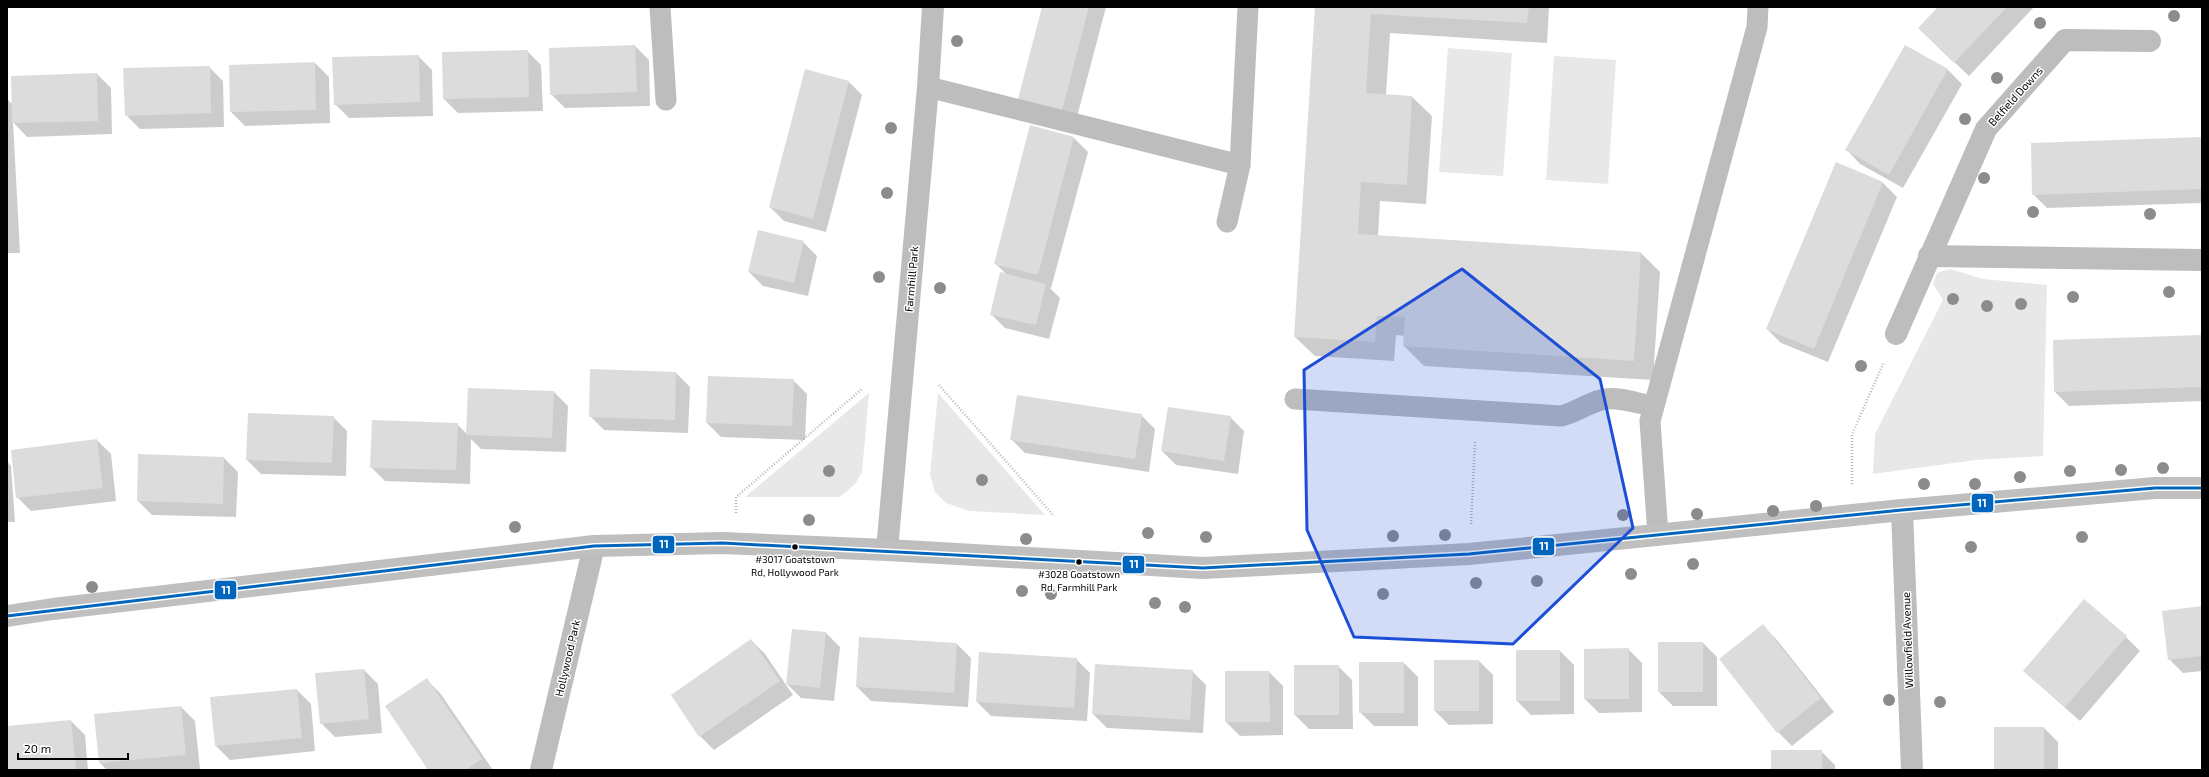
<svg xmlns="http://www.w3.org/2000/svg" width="2209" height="777" font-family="'Exo 2',sans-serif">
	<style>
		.green { fill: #e8e8e8 }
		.shadow { fill: #0003 }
		.building { fill: #dcdcdc }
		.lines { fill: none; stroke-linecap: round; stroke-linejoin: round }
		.path { stroke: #b8b8b8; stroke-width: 2.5; stroke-dasharray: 1 2; stroke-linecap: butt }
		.service { stroke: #bdbdbd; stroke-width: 21 }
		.minor { stroke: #bdbdbd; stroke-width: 22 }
		.secondary { stroke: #bfbfbf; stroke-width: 22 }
		.bus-1-casing { stroke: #fff; stroke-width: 6 }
		.bus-1 { stroke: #0065bd; stroke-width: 3 }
		.tree { fill: #8c8c8c }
		.marked { fill: #1d4ed8; fill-opacity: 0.2; stroke: #1d4ed8; stroke-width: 3; stroke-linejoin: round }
		.bus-dot { fill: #000; stroke: #fff; stroke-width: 1.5 }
		.labels { text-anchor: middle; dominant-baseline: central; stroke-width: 3; stroke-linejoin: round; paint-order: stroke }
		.bus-label { font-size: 10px; fill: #000; stroke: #fff }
		.street-label { font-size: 11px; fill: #000; stroke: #fff }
		.line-badge { stroke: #fff; stroke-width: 1.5 }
		.badge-label { font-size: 11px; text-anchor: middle; font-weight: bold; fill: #fff }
	</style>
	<rect width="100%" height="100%" fill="#fff"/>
	<!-- green -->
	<g class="green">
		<path d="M1448 48 1512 53 1503 176 1439 172Z"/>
		<path d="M1554 56 1616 60 1608 184 1546 180Z"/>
		<path d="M1950 269 1983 279 2047 285 2043 456 1976 460 1873 474 1875 434 1943 300 1933 284 1937 273Z"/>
		<path d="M869 393 862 472 855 484 840 497H745Z"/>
		<path d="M938 393 1045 515 969 511 946 503 935 492 930 475Z"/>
	</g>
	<!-- shadow -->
	<g class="shadow">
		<path d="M1043 7H1106L1073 132 1031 121Z"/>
		<path d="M1316 7H1549L1547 43 1390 33 1386 95 1412 97 1432 116 1426 204 1380 201 1378 236 1641 253 1660 272 1653 380 1424 366 1404 346 1405 336 1396 335 1394 361 1315 356 1295 337Z"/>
		<path d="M1940 7H2034L1969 76 1933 42Z"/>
		<path d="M635 46 649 60 650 106 565 108 551 94Z"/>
		<path d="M1905 46 1948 70 1962 84 1903 188 1860 164 1847 150Z"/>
		<path d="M527 51 541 65 543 111 458 113 444 99 443 53Z"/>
		<path d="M418 56 432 70 433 116 349 118 335 104Z"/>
		<path d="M315 63 329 77 330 123 245 126 231 112Z"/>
		<path d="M209 67 223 81 224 127 140 129 126 115Z"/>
		<path d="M97 74 111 88 112 134 27 137 13 122 20 253H7V99L13 105Z"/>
		<path d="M848 81 862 95 826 232 784 221 770 207Z"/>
		<path d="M1074 138 1088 152 1051 288 1049 287 1060 298 1049 339 1005 328 991 314 1007 275 995 263Z"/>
		<path d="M2202 138V203L2047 208 2033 194Z"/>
		<path d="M1836 163 1883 183 1897 197 1828 362 1781 343 1767 329Z"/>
		<path d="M803 242 817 256 808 296 763 286 749 272Z"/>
		<path d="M2202 336V401L2069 406 2055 392Z"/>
		<path d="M676 373 690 387 688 433 604 430 590 416Z"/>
		<path d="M793 380 807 394 805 440 721 437 707 423Z"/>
		<path d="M554 392 568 406 566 452 481 449 471 439 470 484 385 481 371 467 457 424 467 434Z"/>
		<path d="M1141 415 1155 429 1149 472 1025 453 1011 439Z"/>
		<path d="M333 417 347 431 346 476 261 474 247 460Z"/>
		<path d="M1230 417 1244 431 1238 474 1176 465 1162 451Z"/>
		<path d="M97 440 111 454 116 501 31 511 17 497Z"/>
		<path d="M224 458 238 472 236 517 152 515 138 501Z"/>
		<path d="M7 461 11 466 15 522H7Z"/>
		<path d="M2202 607V671L2183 673 2169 659Z"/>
		<path d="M1763 626 1777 640 1834 712 1792 746 1778 732Z"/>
		<path d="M826 633 840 647 834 701 801 698 787 684Z"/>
		<path d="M2126 637 2140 651 2080 721 2024 671Z"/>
		<path d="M860 638 957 644 971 658 968 707 871 701 857 687Z"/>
		<path d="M751 640 765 654 793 695 714 750 700 736Z"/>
		<path d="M1703 643 1717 657V706H1673L1659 692Z"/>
		<path d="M1628 649 1642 663V712L1599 713 1585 699Z"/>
		<path d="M1560 651 1574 665V714L1531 715 1517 701Z"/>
		<path d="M980 653 1076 659 1090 673 1087 721 991 716 977 702Z"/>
		<path d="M1479 661 1493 675V724L1449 725 1435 711Z"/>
		<path d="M1404 663 1418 677V726H1374L1360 712Z"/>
		<path d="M1338 666 1352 680 1353 729H1309L1295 715Z"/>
		<path d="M364 670 378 684 382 733 335 737 321 723Z"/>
		<path d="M1192 671 1206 685 1203 733 1107 728 1093 714Z"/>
		<path d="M1269 672 1283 686V735L1240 736 1226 722Z"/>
		<path d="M426 679 440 693 493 770H429Z"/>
		<path d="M297 690 311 704 315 751 230 760 216 746Z"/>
		<path d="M181 707 195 721 200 769 107 770 100 763Z"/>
		<path d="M71 721 85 735 88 770H7V727Z"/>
		<path d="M2044 728 2058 742V770H1995Z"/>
		<path d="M1821 751 1835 765V770H1772Z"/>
	</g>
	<!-- building -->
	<g class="building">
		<path d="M1042 7H1089L1060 118 1016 107Z"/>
		<path d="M1315 7H1529L1527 23 1371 14 1366 93 1412 96 1407 185 1361 182 1358 234 1641 252 1634 361 1403 346 1405 317 1377 316 1375 342 1294 337Z"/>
		<path d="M1938 7H2007L1954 63 1918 28Z"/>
		<path d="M635 45 637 92 550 95 549 48Z"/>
		<path d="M1905 45 1948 69 1889 175 1845 150Z"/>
		<path d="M528 50 529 97 443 99 442 52Z"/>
		<path d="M419 55 420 102 334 105 332 57Z"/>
		<path d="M315 62 316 110 230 112 229 65Z"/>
		<path d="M210 66 211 113 125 116 123 68Z"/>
		<path d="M805 69 849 81 813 219 769 207Z"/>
		<path d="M97 73 98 121 12 123 11 76Z"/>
		<path d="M1030 125 1074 137 1038 275 994 264Z"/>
		<path d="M2202 137V189L2032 195 2031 143Z"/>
		<path d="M1836 162 1883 182 1814 349 1766 329Z"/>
		<path d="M758 230 804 241 794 283 748 272Z"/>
		<path d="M1000 272 1046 284 1036 325 990 315Z"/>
		<path d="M2202 335V387L2054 392 2053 340Z"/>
		<path d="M590 369 676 372 675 420 589 417Z"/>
		<path d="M708 376 794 379 792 426 706 423Z"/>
		<path d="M468 388 554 391 552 438 466 435Z"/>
		<path d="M1017 395 1142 414 1135 459 1010 440Z"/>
		<path d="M1168 407 1231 416 1224 461 1161 451Z"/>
		<path d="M248 413 334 416 332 463 246 460Z"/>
		<path d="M372 420 458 423 456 470 370 468Z"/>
		<path d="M97 439 103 488 16 498 11 450Z"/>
		<path d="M138 454 224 457 223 504 137 501Z"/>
		<path d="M2084 599 2127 636 2065 707 2023 671Z"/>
		<path d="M2202 606V656L2168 660 2162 611Z"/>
		<path d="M1763 624 1821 698 1777 733 1719 659Z"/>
		<path d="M792 629 826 632 820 688 786 684Z"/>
		<path d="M859 637 957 643 954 693 856 687Z"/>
		<path d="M751 639 780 681 699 737 671 695Z"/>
		<rect x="1658" y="642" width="45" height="50"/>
		<path d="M1629 648V699H1584V649Z"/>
		<rect x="1516" y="650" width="44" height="51"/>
		<path d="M979 652 1077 658 1074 708 976 702Z"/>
		<rect x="1434" y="660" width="45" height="51"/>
		<rect x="1359" y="662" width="45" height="51"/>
		<path d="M1095 664 1193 670 1190 720 1092 714Z"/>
		<rect x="1294" y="665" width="45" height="50"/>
		<path d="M364 669 369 719 320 724 315 673Z"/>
		<path d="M1225 671H1269L1270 722H1225Z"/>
		<path d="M427 678 482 759 466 770H428L385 706Z"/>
		<path d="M297 689 302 738 215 746 210 697Z"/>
		<path d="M181 706 186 755 99 763 94 714Z"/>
		<path d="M71 720 76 769 7 770V726Z"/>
		<rect x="1994" y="727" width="50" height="43"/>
		<rect x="1771" y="750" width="51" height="20"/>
	</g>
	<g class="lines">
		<!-- path -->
		<g class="path">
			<path d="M939 385 1054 516"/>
			<path d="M1852 484V434L1884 362"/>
			<path d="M736 513V497L862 389"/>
			<path d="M1471 524 1475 441"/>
		</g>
		<!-- service -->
		<g class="service">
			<path d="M660 7 666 100"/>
			<path d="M928 87 1240 165"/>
			<path d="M1227 222 1240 165 1248 7"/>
			<path d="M1295 399 1561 416C1575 413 1586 404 1601 400 1616 395 1638 404 1653 406"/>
			<path d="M1658 535 1650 421 1757 27 1758 7"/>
		</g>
		<!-- minor -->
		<g class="minor">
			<path d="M1929 256 2202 260"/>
			<path d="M1896 334 1986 129 2065 40 2150 41"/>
			<path d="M1902 510 1912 770"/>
			<path d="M887 550 928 87 933 7"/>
			<path d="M541 770 594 546"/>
		</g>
		<!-- secondary -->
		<path class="secondary" d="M7 616 53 609 594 546 723 543 887 550 1203 568 1469 554 1902 510 2155 488H2202"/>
		<defs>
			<path id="bus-1" d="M7 616 594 546 723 543 1203 568 1469 554 1902 510 2155 488H2202"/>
		</defs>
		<!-- bus-1 casing -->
		<use href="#bus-1" class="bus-1-casing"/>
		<!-- bus-1 -->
		<use href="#bus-1" class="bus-1"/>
	</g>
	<!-- trees -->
	<g class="tree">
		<circle cx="2174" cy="16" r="6"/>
		<circle cx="2040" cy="23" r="6"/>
		<circle cx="957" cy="41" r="6"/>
		<circle cx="1997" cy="78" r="6"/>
		<circle cx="1965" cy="119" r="6"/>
		<circle cx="891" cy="128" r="6"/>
		<circle cx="1984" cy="178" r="6"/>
		<circle cx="887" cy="193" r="6"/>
		<circle cx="2033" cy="212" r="6"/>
		<circle cx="2150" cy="214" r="6"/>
		<circle cx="879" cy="277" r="6"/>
		<circle cx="940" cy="288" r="6"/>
		<circle cx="2169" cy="292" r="6"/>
		<circle cx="2073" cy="297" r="6"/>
		<circle cx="1953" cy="299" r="6"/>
		<circle cx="2021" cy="304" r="6"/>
		<circle cx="1987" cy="306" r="6"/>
		<circle cx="1861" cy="366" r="6"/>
		<circle cx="2163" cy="468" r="6"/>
		<circle cx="2121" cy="470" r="6"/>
		<circle cx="829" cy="471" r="6"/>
		<circle cx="2070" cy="471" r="6"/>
		<circle cx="2020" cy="477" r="6"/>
		<circle cx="982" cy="480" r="6"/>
		<circle cx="1924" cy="484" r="6"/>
		<circle cx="1975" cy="484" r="6"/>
		<circle cx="1816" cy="506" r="6"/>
		<circle cx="1773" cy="511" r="6"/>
		<circle cx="1697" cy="514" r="6"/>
		<circle cx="1623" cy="515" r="6"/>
		<circle cx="809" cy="520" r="6"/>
		<circle cx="515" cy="527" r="6"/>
		<circle cx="1148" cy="533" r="6"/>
		<circle cx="1445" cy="535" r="6"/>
		<circle cx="1393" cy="536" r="6"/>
		<circle cx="1206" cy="537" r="6"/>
		<circle cx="2082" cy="537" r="6"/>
		<circle cx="1026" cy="539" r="6"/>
		<circle cx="1971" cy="547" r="6"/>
		<circle cx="1693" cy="564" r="6"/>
		<circle cx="1631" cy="574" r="6"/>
		<circle cx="1537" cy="581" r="6"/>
		<circle cx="1476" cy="583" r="6"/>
		<circle cx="92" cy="587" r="6"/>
		<circle cx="1022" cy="591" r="6"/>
		<circle cx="1051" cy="594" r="6"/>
		<circle cx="1383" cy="594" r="6"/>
		<circle cx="1155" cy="603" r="6"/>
		<circle cx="1185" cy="607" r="6"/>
		<circle cx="1889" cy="700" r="6"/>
		<circle cx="1940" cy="702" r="6"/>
	</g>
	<!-- marked area -->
	<path class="marked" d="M1462 269 1600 379 1633 528 1513 644 1354 637 1307 530 1304 370Z"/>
	<!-- markers -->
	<g class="bus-dot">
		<circle cx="795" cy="547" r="3.5"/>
		<circle cx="1079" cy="562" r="3.5"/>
	</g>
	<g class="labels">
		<!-- bus labels -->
		<g class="bus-label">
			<text x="795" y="559">#3017 Goatstown<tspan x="795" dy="13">Rd, Hollywood Park</tspan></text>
			<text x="1079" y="574">#3028 Goatstown<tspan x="1079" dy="13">Rd, Farmhill Park</tspan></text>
		</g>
		<!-- street labels -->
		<g class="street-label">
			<text transform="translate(2015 96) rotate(-48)">Belfield Downs</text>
			<text transform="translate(911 279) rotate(-85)">Farmhill Park</text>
			<text transform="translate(1907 640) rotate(-92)">Willowfield Avenue</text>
			<text transform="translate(567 658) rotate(-77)">Hollywood Park</text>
		</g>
	</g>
	<g class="line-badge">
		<rect x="1971" y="493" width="23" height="20" rx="4" fill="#0065bd"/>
		<rect x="652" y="535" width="23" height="19" rx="4" fill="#0065bd"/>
		<rect x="1532" y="537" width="23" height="19" rx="4" fill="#0065bd"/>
		<rect x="1122" y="555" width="23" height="19" rx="4" fill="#0065bd"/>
		<rect x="214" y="580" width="23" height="20" rx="4" fill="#0065bd"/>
	</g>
	<g class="badge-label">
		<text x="1982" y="507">11</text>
		<text x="664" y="548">11</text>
		<text x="1544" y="550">11</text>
		<text x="1134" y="568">11</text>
		<text x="226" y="594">11</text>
	</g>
	<!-- border -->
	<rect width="2209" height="777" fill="none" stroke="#000000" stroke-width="16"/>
	<!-- scale -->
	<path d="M18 753v6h110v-6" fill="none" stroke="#000000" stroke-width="2"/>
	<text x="24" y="753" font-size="12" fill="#000000" stroke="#ffffff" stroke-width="3" paint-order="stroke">20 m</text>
</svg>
